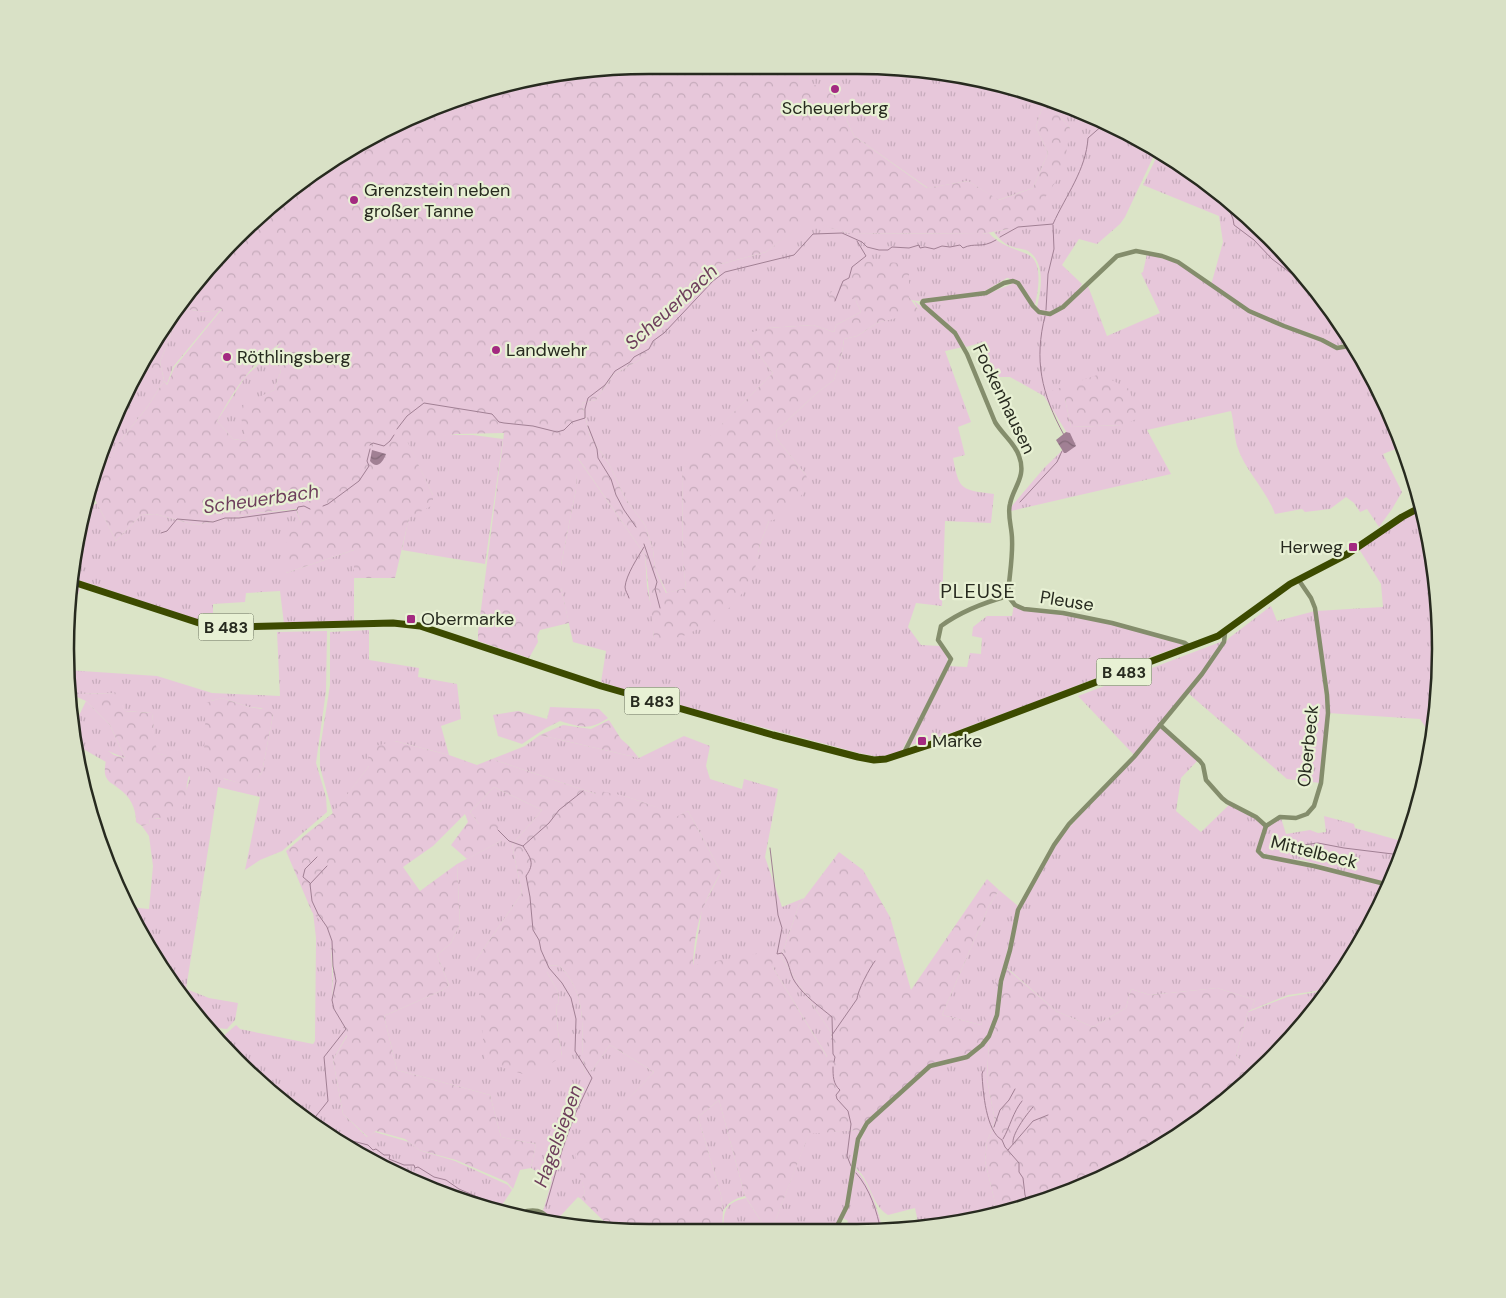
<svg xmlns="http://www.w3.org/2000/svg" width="1506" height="1298" font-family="'DM Sans',sans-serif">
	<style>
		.grass { fill: url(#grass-tufts); fill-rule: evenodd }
		.forest { fill: url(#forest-crowns); fill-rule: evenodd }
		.water { fill: url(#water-waves) }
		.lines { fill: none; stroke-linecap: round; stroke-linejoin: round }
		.stream { stroke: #a18094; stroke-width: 1 }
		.street { stroke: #848d6c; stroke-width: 4.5 }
		.primary { stroke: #3c4a00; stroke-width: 7 }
		.poi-dot { fill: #a32a80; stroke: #e8f1d4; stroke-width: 2 }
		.labels { text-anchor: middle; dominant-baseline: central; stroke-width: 4.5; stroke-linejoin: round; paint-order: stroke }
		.shield { fill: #e8f1d4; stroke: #616655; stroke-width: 1 }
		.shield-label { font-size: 16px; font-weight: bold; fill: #272a1f }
		.poi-label { font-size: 18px; fill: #272a1f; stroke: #e8f1d4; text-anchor: start }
		.street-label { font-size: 18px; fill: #272a1f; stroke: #e8f1d4 }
		.water-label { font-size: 19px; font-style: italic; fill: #6e3e5c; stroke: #e8f1d4 }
		.quarter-label { font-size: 20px; letter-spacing: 1px; fill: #272a1f; stroke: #e8f1d4 }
		.rim { fill: none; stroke: #272a1f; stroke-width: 2.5 }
	</style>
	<defs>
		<pattern id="grass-tufts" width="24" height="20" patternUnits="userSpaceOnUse" patternTransform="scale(1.25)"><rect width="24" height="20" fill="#e7c7da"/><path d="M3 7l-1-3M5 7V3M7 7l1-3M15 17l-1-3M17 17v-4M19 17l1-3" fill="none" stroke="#c6abbb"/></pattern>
		<pattern id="forest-crowns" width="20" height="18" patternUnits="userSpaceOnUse" patternTransform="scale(1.25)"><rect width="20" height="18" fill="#e7c7da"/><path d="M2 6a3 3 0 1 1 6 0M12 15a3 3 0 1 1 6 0" fill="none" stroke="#c6abbb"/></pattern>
		<pattern id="water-waves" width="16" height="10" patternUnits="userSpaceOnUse" patternTransform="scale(1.25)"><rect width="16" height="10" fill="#a18094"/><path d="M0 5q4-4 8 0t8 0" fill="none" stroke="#836978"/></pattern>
	</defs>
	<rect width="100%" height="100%" fill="#dbe4c7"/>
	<!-- grass -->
	<g class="grass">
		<path d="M802 68 933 70 1049 98 1045 99 1036 127 1048 153 1033 188 998 200 968 181 928 188 854 136 844 114 799 80Z"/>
		<path d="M1064 104 1081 111 1085 116C1112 121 1132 136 1156 151L1125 217 1120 224 1097 244 1079 239 1062 265 1082 284C1073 299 1059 314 1040 312L1037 307C1041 291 1046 262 1028 251 1025 249 1020 249 1016 248 1007 246 999 240 994 232L1008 229 1070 128 1050 105Z"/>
		<path d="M1159 152 1212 186 1222 194 1220 199 1230 214 1233 208H1236L1296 264 1352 342 1335 346 1311 333 1284 326 1248 310 1211 285 1223 242 1219 216 1143 185Z"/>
		<path d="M807 220 848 233 982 234 989 233C999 245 1013 248 1027 254 1044 261 1038 291 1035 305L1039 313 1049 316 1065 308 1088 286 1107 336 1160 313 1141 273 1143 272 1147 254 1178 263 1249 311 1311 335 1335 348 1353 344 1363 357 1403 446 1383 454 1402 492 1392 509 1379 527 1367 509 1360 512 1354 503 1346 497 1330 509 1305 512 1302 509 1275 514C1266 489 1245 471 1237 446 1234 435 1234 422 1231 411L1147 430 1171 474 1011 511V507L1044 468 1072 441 1044 396 1010 377H994L983 342 966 347 955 330 921 303 987 294 1012 284 1009 278H1007L985 291 918 301 911 300 909 297 855 298 861 312 836 325 834 332 813 325 767 328 747 340 773 373 690 457 682 470 683 564 686 588 667 593 655 568 653 550 645 525 625 498 609 464 590 436 582 403 596 400 613 375 643 358 680 290 699 270 766 252ZM1065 399 1122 425 1071 427Z"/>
		<path d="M914 301 948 326 963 347 945 351 971 422 958 427 965 455 953 458C959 490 961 490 994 494L991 523 945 521 942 606 916 603 908 627 921 645 940 646 947 656 948 666 901 752 879 757 859 753 648 697 601 682 606 651 573 642 561 588V565L576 489 577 457 645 555 647 586 652 612 654 639 756 562 760 544 769 521 806 475 777 439 776 431 818 392 834 380 842 353 844 339 857 336 877 323 919 311Z"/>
		<path d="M178 308 205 312 221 309 173 367 167 384 164 381 148 406 117 445 112 459 102 452 109 426 142 365 164 380 160 362 172 332Z"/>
		<path d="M271 353 281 371 274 390 244 405 247 441 233 439 217 421 245 377Z"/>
		<path d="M446 435H473L503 439 485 564 402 550 409 517 433 495 406 440Z"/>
		<path d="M97 503 116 541 141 515 155 514 196 525 254 513 296 510 301 523 286 573 354 550V622L284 624 280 591 246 593 245 602 213 604V623L199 620 70 577 87 509Z"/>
		<path d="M1421 508 1436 572 1440 687 1432 737 1420 719 1328 713 1316 611 1383 607 1381 584 1359 549Z"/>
		<path d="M70 586 80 589 69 618Z"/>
		<path d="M1014 605C1063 614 1112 621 1158 638 1167 641 1176 640 1184 645 1124 666 1065 691 1005 713 972 725 941 738 907 746L948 666 967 667 970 653 981 654 982 638 972 636 973 627 987 616H1012Z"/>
		<path d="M1271 606 1277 621 1315 611 1327 713 1320 783 1287 779 1188 693 1229 638Z"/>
		<path d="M369 630V660L419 668 418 677 457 684 461 719 441 726 449 755 395 741 369 766 333 814 320 767V749L330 685V632Z"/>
		<path d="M327 631 326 691 316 763 326 797 327 812 282 851 260 860 245 870 260 797 218 787 186 989 209 998 238 1003 235 1020 227 1029 218 1028 202 1017 143 941 138 929 137 916 129 907 149 909 153 866 149 836 142 826 149 824 150 819H159L187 796V788L190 777 167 756 156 753 152 713 125 711 123 704 116 693 78 694 77 697 67 693V670L157 676 212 693 280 696 277 632ZM222 698 249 707 261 708 273 715 262 772C252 790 239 782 224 779L206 710 211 701Z"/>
		<path d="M1223 641 1213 658 1135 756 1078 696Z"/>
		<path d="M86 701 110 725 125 758 108 751 106 762 78 746 74 726Z"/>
		<path d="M1161 727 1198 760 1181 778 1176 811 1201 832 1229 805 1267 825 1281 818 1286 834 1310 830 1318 833 1326 832 1324 816 1354 824 1355 828 1405 842 1395 871 1388 869 1387 884 1303 860 1283 859 1259 852V855L1314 866 1389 886 1381 907 1330 989 1288 995 1251 1010 1255 1000 1217 988 1150 995 1131 989 1126 1008 1093 1027 1056 1011 1005 966 1020 907 1063 834Z"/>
		<path d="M540 735 639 758 684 736 710 746 706 766 710 779 742 789 744 779 778 789 765 857 782 907 804 898 799 905 781 957 832 1034 828 1058 772 966H693L702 909 721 872 688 811 672 820 661 809 625 796 596 794 492 759 525 746Z"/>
		<path d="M494 787 542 810 512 845 522 893 476 960 562 1056 558 1032 556 1005 559 1004 558 992 547 972V965L560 966C592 1000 578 1034 585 1073L593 1069 610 1045 654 1072 576 1155 585 1193 581 1199 578 1197 553 1224 535 1222 512 1215 518 1211H543L552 1181 531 1168 536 1144 501 1137 490 1095 397 1070 384 1016 443 990 449 985 437 955 451 943 460 924 457 864 501 841 479 824 470 812Z"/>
		<path d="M999 890 1018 906 1002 973 981 1025 942 1015 989 906Z"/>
		<path d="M313 912 329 929 332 965 333 1005 347 1035 333 1060 343 1114 367 1137 375 1132 409 1142 419 1150 455 1161 508 1185 512 1190 502 1205 504 1212 426 1189 324 1134 236 1062 219 1040 236 1025 240 1029 313 1044 315 1041 316 938Z"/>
		<path d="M1329 990 1320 1004 1255 1074 1236 1056 1248 1012 1287 997Z"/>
		<path d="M989 1037 987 1079 995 1121 987 1142 985 1161 997 1211 919 1227 915 1208 888 1215C870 1204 871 1178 854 1167L858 1146 868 1123 931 1066Z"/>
		<path d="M719 1100 745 1196C734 1199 729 1202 723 1211L721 1195 698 1117Z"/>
		<path d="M857 1130 860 1132 855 1144 848 1201 833 1232H771L809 1133Z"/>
		<path d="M854 1168C868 1178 880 1215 883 1232H846L848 1221 843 1218Z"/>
		<path d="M746 1198 768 1232 723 1233C724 1212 723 1203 746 1198Z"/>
	</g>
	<!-- forest -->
	<g class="forest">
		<path d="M649 65 802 68 799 80 849 96 844 114 854 136 927 188 968 181 999 200 1033 188 1048 153 1036 127 1045 99 1070 128 1064 169 1034 214 1008 229 982 234 848 233 807 221 766 252 699 270 680 290 664 328 643 358 613 375 596 400 582 403 590 436 609 464 625 498 645 525 653 550 655 568 666 593 686 588 683 564 682 470 689 457 773 373 747 340 749 333 767 328 813 325 834 332 836 325 861 312 855 298 833 308 829 296 845 269 857 261 903 263 909 266V297L920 312 877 323 857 336 844 339 842 353 834 380 818 392 776 431 777 439 806 475 809 484C798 500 789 518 769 521L760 544 753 579 734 604 711 623 681 637 654 639 645 555 578 458 576 489 561 565V588L569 623 540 630 537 636 538 642 529 658 478 641V632L504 433 457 434 407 441 433 495V505L409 518 395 578H354V550L286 573 287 533 301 523 296 509 254 513 196 525 155 514 141 515 116 541 97 503 91 494 102 452 112 458 117 445 148 406 164 381 142 365 164 324 264 210 390 125 498 85ZM178 308 205 312 222 309 174 368 167 385 164 381 160 362 172 332ZM282 342 271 353 281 371 274 390 244 404 241 418 247 441 233 439 217 421C235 389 251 363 282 342Z"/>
		<path d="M1100 374 1129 389 1139 418 1122 425 1071 427 1065 399 1053 400 1051 391Z"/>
		<path d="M116 693 122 695 125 711 152 713 157 753C165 756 180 757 186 763 193 769 188 777 187 785 186 789 188 793 187 797 183 816 166 819 150 819L149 824 142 826 136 822C136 808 130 796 118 788 112 783 107 782 105 774 104 766 107 758 107 750L114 755 125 758 110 725 86 701 77 697 78 694Z"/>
		<path d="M222 698 249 707 269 710 273 715 262 772 254 784 245 785 213 775 205 768 204 755 206 703 211 701Z"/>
		<path d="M550 707 599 709 608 718C589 731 581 727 560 721L546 728 522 744 498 736 493 715 518 711 547 719Z"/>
		<path d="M609 720 621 739 628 745 639 758 540 735 563 725 591 729Z"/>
		<path d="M395 741 449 755 477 765 492 759 596 794 600 791 625 796 662 809 672 819 688 811 721 872C701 907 695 926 693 965L774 951 772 966 827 1057 832 1034 781 957 799 905 839 852 863 870 890 917 911 990 987 879 999 890 989 906 942 1015 981 1025 997 977 1005 967 1056 1011 1093 1027 1126 1008 1131 989 1150 995 1217 988 1255 1000 1251 1010 1248 1012 1236 1056 1255 1074 1242 1088 1149 1155 1045 1202 997 1211 985 1161 987 1142 995 1121 987 1079 989 1038 966 1057 933 1063 928 1066 860 1132 857 1130 809 1134 771 1232H768L745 1196 719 1100 698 1117 721 1195 723 1211 722 1233H649L612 1229 581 1199 585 1193 575 1155 654 1072 610 1045 593 1069 585 1074C578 1034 592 1000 560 966L547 965V972L558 992 559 1004 556 1005 558 1032 562 1056 532 1077 485 1062 476 960 522 893 512 845 542 810 494 787 470 812 479 824 497 820 501 841 467 859 451 845 468 822 465 814 433 846 403 867 420 891 457 864 460 924 451 943 437 955 449 985 443 990 384 1016 397 1070 490 1095 501 1137 536 1144 531 1168 520 1170 513 1189 507 1182 456 1160 419 1150 405 1139 376 1131 368 1137 343 1114 333 1060 347 1036 333 1006V965L328 929 312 912 286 851 310 831 333 813 369 766 368 748Z"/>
	</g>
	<!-- water -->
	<g class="water">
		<path d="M1066 432 1070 433 1076 446 1066 453H1064L1056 440Z"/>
		<path d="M372 450 386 454C383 462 377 470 370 461Z"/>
	</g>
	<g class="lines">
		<!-- stream -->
		<g class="stream">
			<path d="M1224 197 1233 219 1234 225 1254 240 1272 259 1317 293"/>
			<path d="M1000 237 1018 227 1053 224C1066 195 1086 170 1088 138L1104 124 1110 123"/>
			<path d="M835 301 843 281 849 278 852 267 866 256 857 241"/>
			<path d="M1046 310 1048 274 1054 249 1053 225"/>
			<path d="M1045 316C1034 360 1041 393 1064 435"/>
			<path d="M588 426 597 449 598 458 611 479 616 495 624 510 636 527"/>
			<path d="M397 429 407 416 424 403 492 414 499 422 504 423 533 426 557 432 564 430 572 422 585 418V409L588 398 605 385 615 371 630 362 634 357 649 349 653 341 664 333 713 281 725 272 794 255 813 234 842 233 862 242 867 247 879 250H888L892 247 909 248 919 245 920 248 925 247 934 249 942 246 950 247 960 245 963 248C975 242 981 249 996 240"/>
			<path d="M370 445 373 443 384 446 390 441 394 435"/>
			<path d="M1020 502 1057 462 1062 451"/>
			<path d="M323 506 328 504 359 481 369 466 367 461 370 449"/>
			<path d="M161 533 167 531 177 519 213 522 225 518H239L297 510 298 507 304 506 310 509"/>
			<path d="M644 544 657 582 655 589 660 608"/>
			<path d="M629 598C628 594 625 591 625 587 626 575 638 557 644 547"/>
			<path d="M498 830 509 841 523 846"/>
			<path d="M1288 847 1318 843 1344 848 1401 855"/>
			<path d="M770 848 778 915 782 928 777 954 782 953C790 962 789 973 795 982 805 997 819 1006 832 1017L833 1054 835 1057 834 1062"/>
			<path d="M310 883 303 877 305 869 317 857"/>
			<path d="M832 1035 857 999C857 992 870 967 875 961"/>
			<path d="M833 1067C833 1076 833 1084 840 1090L836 1095 837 1099 848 1111 851 1124 847 1156 851 1166"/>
			<path d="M983 1071 982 1074C983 1092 986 1131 1002 1140L1005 1147 1019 1163V1172L1023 1178 1025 1195 1029 1205"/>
			<path d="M312 1124 316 1116 328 1101 324 1057 346 1029 334 1009 332 1000 336 981 333 966 332 941 327 927 318 914 312 901 310 884 327 866"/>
			<path d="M994 1127 1000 1110 1009 1100 1015 1089"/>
			<path d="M316 1128 337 1137 368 1145 373 1150 376 1149 384 1155H390L389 1159 404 1165H414L415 1168 418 1167 434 1177 446 1180 459 1189 480 1198 503 1212"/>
			<path d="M1003 1139C1010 1127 1013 1112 1022 1101"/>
			<path d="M1013 1144C1011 1135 1026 1115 1033 1107"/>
			<path d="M1008 1150 1033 1121 1048 1115"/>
			<path d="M856 1173C870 1189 877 1211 881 1232"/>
			<path d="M546 1206 563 1147 576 1112 592 1078 575 1051 576 1019 571 998 562 983 549 968 541 950 539 940 533 930 530 897 526 876C535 863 531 859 523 846L549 823 559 810 583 791"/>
			<path d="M544 1217V1223"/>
		</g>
		<!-- street -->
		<g class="street">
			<path d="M1008 596C1009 577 1013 558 1012 539 1012 528 1007 514 1010 504 1013 487 1027 477 1019 456 1015 443 1002 434 995 422L967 354 955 333 924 306 922 303 923 301 986 293 1004 283 1013 281 1018 283 1033 306 1039 312 1050 314 1063 307 1117 256 1136 251 1162 256 1178 262 1249 311 1284 326 1322 340 1337 348 1354 345"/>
			<path d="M1160 725 1200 761 1203 765 1206 780 1222 798 1227 802 1256 817 1266 826 1280 817 1296 818 1307 814 1314 806 1321 783 1328 713 1327 695 1315 608 1311 598 1298 579"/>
			<path d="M904 753 951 659 938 640 941 626C960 612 986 602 1008 596L1015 605 1024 609 1063 613 1112 623 1185 643 1190 647"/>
			<path d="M1266 826 1258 851 1263 856 1314 866 1389 885"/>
			<path d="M527 1211C540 1209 545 1213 552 1223"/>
			<path d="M632 1231 661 1233"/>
			<path d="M834 1232 847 1206 858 1139 867 1123 930 1066 967 1057 982 1045 989 1036 997 1015 1001 981 1010 950 1018 910 1054 845 1069 824 1134 757 1202 674 1224 642 1225 633"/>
		</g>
		<!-- primary -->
		<path class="primary" d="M70 581 199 623 232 627 393 623 420 626 601 686 773 735 858 757 874 760 886 759 938 742 1218 636 1290 584 1346 555 1402 517 1421 507"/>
	</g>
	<!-- markers -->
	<g class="poi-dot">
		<circle cx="835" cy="89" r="5"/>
		<circle cx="354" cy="200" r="5"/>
		<circle cx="496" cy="350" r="5"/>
		<circle cx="227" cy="357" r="5"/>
		<rect x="1348" y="542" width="10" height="10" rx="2.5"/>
		<rect x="406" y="614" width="10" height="10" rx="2.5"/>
		<rect x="917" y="736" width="10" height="10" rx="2.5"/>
	</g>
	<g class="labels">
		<!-- shield labels -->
		<g class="shield">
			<rect x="198.5" y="613.5" width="55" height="27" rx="4"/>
			<rect x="1096.5" y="658.5" width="55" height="27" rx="4"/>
			<rect x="624.5" y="687.5" width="55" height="27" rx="4"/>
		</g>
		<g class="shield-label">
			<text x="226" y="627">B 483</text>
			<text x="1124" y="672">B 483</text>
			<text x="652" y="701">B 483</text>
		</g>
		<!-- poi labels -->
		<g class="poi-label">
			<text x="835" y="108" text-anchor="middle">Scheuerberg</text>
			<text x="364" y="190">Grenzstein neben<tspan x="364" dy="21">großer Tanne</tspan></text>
			<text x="506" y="350">Landwehr</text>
			<text x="237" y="357">Röthlingsberg</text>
			<text x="1343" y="547" text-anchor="end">Herweg</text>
			<text x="421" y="619">Obermarke</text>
			<text x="932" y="741">Marke</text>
		</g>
		<!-- street labels -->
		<g class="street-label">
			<text transform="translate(1004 399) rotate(64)">Fockenhausen</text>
			<text transform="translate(1067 601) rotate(9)">Pleuse</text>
			<text transform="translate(1308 746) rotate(-84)">Oberbeck</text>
			<text transform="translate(1314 852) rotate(14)">Mittelbeck</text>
		</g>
		<!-- water labels -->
		<g class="water-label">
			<text transform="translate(671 307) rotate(-42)">Scheuerbach</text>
			<text transform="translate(261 499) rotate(-8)">Scheuerbach</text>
			<text transform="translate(558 1136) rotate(-70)">Hagelsiepen</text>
		</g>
		<!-- quarter labels -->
		<g class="quarter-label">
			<text x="978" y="591">PLEUSE</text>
		</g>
	</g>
	<!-- crop -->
	<path d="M0 0H1506V1298H0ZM649 74H857A575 575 0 0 1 1432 649V649A575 575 0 0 1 857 1224H649A575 575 0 0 1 74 649V649A575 575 0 0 1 649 74Z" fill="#d9e1c6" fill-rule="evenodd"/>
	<path class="rim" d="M649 74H857A575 575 0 0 1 1432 649V649A575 575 0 0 1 857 1224H649A575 575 0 0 1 74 649V649A575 575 0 0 1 649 74Z"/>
</svg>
